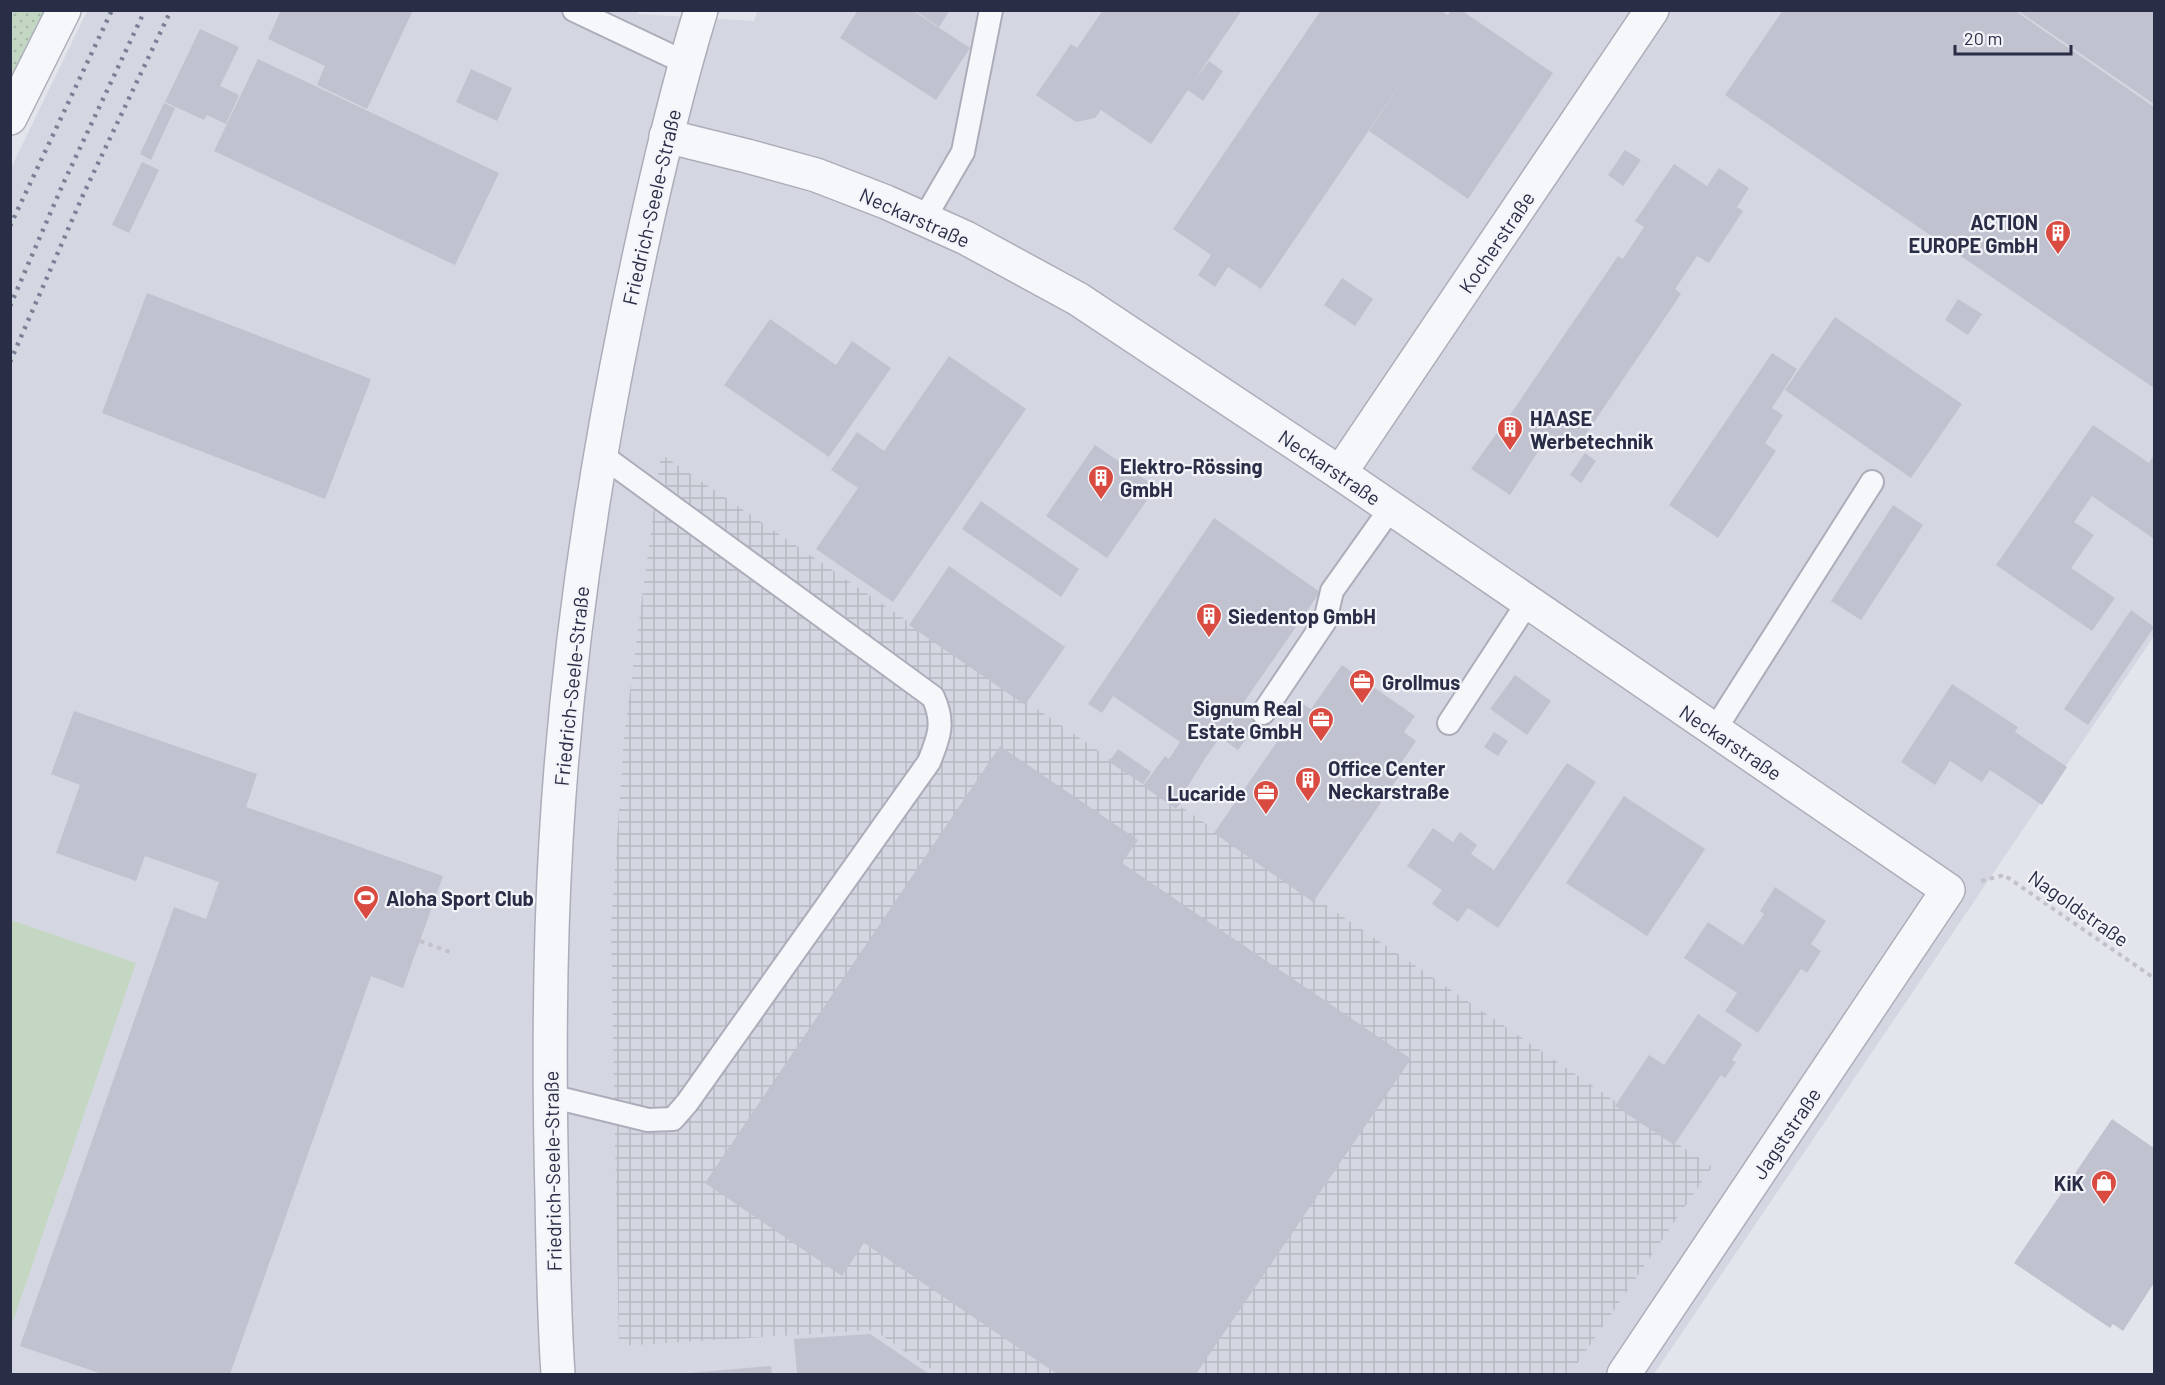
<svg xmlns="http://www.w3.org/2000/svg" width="2165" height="1385" font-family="Barlow,sans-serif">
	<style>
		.built { fill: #d4d7e1 }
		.industrial { fill: url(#industrial-grid) }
		.grass { fill: url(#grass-dots) }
		.pitch { fill: #c4d7c3 }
		.building { fill: #c0c2cf }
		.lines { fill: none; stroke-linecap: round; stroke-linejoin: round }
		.service-casing { stroke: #abaeba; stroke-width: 26 }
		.minor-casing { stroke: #abaeba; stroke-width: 36 }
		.tertiary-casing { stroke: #abaeba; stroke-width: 36 }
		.path { stroke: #c1c2cb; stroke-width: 4; stroke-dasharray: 4.5 4.5; stroke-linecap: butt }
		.service { stroke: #f6f7fa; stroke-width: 22 }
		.minor { stroke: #f6f7fa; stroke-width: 33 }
		.tertiary { stroke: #f6f7fa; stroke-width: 33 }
		.rail { stroke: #7b8097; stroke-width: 4.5; stroke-dasharray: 3 6; stroke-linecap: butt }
		.labels { text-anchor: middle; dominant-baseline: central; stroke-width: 4.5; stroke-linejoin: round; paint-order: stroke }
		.street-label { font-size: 20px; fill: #292d46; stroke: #f3f4f9 }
		.poi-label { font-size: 20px; font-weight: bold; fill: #292d46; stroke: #f3f4f9; text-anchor: start }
	</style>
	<defs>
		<pattern id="industrial-grid" width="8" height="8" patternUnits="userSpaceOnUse" patternTransform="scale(1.5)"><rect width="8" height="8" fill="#d4d7e1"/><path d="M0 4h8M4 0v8" fill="none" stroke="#b6b9c2"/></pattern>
		<pattern id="grass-dots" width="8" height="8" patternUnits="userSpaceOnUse" patternTransform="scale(1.5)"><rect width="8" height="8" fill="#c4d7c3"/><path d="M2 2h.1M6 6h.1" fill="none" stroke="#a8b9a9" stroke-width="1.8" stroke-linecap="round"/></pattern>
	</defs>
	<rect width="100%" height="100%" fill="#e3e5ec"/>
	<!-- built -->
	<path class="built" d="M635 10 639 14 754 21 758 10 2154 11V636L1654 1374H11L10 170 87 11Z"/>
	<!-- industrial -->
	<path class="industrial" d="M661 454 1712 1167 1570 1374H938L874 1330 619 1346 611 927 624 737Z"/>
	<!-- grass -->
	<path class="grass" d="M11 10 44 11 11 77 10 11Z"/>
	<!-- pitch -->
	<path class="pitch" d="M11 920 136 963 11 1327 10 920Z"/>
	<!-- building -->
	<g class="building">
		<path d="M281 10H413L367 109 317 85 325 66 268 39Z"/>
		<path d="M858 10H912L970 48 936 100 840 38Z"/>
		<path d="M914 10H950L939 27Z"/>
		<path d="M1103 10H1242L1192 84 1209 61 1223 71 1203 101 1188 90 1151 144 1101 110 1095 118 1076 122 1036 95 1071 44 1077 48Z"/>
		<path d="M1321 10H1440L1448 15 1451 10H1461L1553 73 1468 199 1369 131 1418 58 1261 289 1228 267 1215 287 1198 275 1211 255 1173 229Z"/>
		<path d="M1783 10H2014L2154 107V388L1725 95Z"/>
		<path d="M2017 10H2154V104Z"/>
		<path d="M200 29 239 47 220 86 239 95 226 124 207 115 204 120 165 102Z"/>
		<path d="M258 59 499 173 455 265 214 151Z"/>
		<path d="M471 69 512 88 497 121 456 102Z"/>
		<path d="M164 103 175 108 151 160 140 154Z"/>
		<path d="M1625 150 1641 160 1623 186 1608 175Z"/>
		<path d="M142 162 159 170 129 233 112 225Z"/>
		<path d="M1674 164 1707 186 1719 168 1749 188 1737 207 1743 211 1709 263 1697 256 1675 289 1681 294 1573 453 1548 436 1510 495 1471 469 1512 412 1618 256 1623 259 1644 227 1635 221Z"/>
		<path d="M1342 278 1373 299 1355 326 1324 305Z"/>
		<path d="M147 293 371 379 325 499 102 413Z"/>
		<path d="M1958 299 1982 314 1968 335 1945 320Z"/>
		<path d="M1835 317 1962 404 1911 478 1785 390Z"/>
		<path d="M770 319 836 365 852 341 891 368 829 457 724 385Z"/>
		<path d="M1772 353 1797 369 1772 408 1783 415 1765 443 1776 451 1718 538 1669 505Z"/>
		<path d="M949 356 1026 409 893 602 816 549 858 488 831 470 857 432 884 451Z"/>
		<path d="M2093 425 2149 463 2154 455V539L2092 496 2074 522 2094 535 2071 568 2115 598 2092 631 1996 565Z"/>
		<path d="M1095 445 1156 487 1107 558 1046 516Z"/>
		<path d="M1585 453 1596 461 1581 483 1570 475Z"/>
		<path d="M981 501 1079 569 1061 597 962 529Z"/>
		<path d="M1893 505 1923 525 1861 620 1831 601Z"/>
		<path d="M1214 518 1320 592 1204 760 1183 794 1186 796 1176 809 1143 786 1165 756 1169 759 1180 742 1113 696 1102 713 1088 704Z"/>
		<path d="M949 566 1065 647 1025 705 909 625Z"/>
		<path d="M2131 610 2154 627 2088 725 2064 709Z"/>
		<path d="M1342 665 1415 716 1404 732 1416 741 1397 769 1402 772 1313 902 1214 833 1303 704 1311 709Z"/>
		<path d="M1515 675 1551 701 1527 735 1490 709Z"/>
		<path d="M1952 684 2018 727 2015 732 2067 767 2042 805 1990 770 1982 782 1950 761 1935 785 1901 762Z"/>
		<path d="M1241 710 1258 722 1238 750 1221 738Z"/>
		<path d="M74 711 257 774 246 807 443 876 403 988 371 976 230 1374H102L20 1346 174 907 206 919 219 882 145 856 136 881 56 853 80 785 51 774Z"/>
		<path d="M1494 732 1508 741 1498 756 1484 747Z"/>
		<path d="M1000 746 1138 840 1122 863 1411 1059 1196 1374H1057L864 1243 842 1276 705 1183Z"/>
		<path d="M1118 749 1151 772 1143 784 1109 762Z"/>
		<path d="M1567 763 1596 782 1498 928 1468 908 1458 922 1432 904 1442 890 1407 866 1433 828 1453 842 1460 832 1477 845 1471 854 1494 870Z"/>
		<path d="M1624 796 1705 849 1647 936 1566 883Z"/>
		<path d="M1775 887 1826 921 1811 944 1821 951 1807 973 1801 969 1758 1033 1725 1011 1737 993 1684 958 1708 922 1743 945 1764 914 1760 911Z"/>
		<path d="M1698 1014 1742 1044 1732 1060 1736 1062 1725 1078 1721 1075 1674 1145 1615 1106 1649 1055 1664 1065Z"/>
		<path d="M2112 1119 2154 1148V1283L2123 1331 2113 1324 2110 1328 2014 1263Z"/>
		<path d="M870 1334 929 1374H797L794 1339Z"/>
		<path d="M771 1366 772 1374H689V1373Z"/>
	</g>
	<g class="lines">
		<defs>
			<g id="service">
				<path d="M574 10 686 63"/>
				<path d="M924 219 963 152 991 10"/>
				<path d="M1263 713 1325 621 1332 591 1391 508"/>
				<path d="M1449 723 1528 602"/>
				<path d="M1714 731 1872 482"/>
				<path d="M550 1096 648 1120 673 1119 687 1103 929 762C939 737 945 723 933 697L600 454"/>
			</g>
			<g id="minor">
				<path d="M10 118 64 10"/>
				<path d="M666 136 747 156 816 175 886 202 966 238 1078 299 1340 473 1948 890 1624 1374"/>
				<path d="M1340 473 1652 10"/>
			</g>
			<path id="tertiary" d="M558 1374C554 1315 553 1255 552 1195 549 1077 549 959 556 841 566 666 591 492 626 320 647 216 670 112 701 10"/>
		</defs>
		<!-- service casing -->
		<use href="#service" class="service-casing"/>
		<!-- minor casing -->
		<use href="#minor" class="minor-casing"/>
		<!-- tertiary casing -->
		<use href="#tertiary" class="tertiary-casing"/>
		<!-- path -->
		<g class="path">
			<path d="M1981 881 2004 875 2154 978"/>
			<path d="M420 941 450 952"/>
		</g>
		<!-- service -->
		<use href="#service" class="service"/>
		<!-- minor -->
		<use href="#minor" class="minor"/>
		<!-- tertiary -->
		<use href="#tertiary" class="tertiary"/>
		<!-- rail -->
		<g class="rail">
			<path d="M10 226 112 10"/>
			<path d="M10 306 63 184 145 10"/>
			<path d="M10 362 83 195 171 10"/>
		</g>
	</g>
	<!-- icons -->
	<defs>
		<symbol id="building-pin" viewBox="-11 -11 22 30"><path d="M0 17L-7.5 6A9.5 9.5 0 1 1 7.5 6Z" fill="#d94a40" stroke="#f3f4f9"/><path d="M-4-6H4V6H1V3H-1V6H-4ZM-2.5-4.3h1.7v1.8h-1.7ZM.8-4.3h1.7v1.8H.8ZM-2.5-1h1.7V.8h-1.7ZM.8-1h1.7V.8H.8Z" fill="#fff"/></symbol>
		<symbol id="office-pin" viewBox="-11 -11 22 30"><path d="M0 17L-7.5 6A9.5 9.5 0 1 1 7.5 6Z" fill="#d94a40" stroke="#f3f4f9"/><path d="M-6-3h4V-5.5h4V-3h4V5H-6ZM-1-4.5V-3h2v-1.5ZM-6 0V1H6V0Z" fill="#fff"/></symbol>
		<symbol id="stadium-pin" viewBox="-11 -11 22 30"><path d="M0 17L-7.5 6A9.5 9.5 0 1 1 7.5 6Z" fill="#d94a40" stroke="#f3f4f9"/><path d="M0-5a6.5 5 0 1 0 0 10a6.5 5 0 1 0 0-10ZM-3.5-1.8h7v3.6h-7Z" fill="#fff"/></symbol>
		<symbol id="shop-pin" viewBox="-11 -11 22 30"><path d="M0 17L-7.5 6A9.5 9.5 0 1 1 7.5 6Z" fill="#d94a40" stroke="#f3f4f9"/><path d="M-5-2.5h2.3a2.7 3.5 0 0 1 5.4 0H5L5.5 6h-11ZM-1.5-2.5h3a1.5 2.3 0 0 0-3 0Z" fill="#fff"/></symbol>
	</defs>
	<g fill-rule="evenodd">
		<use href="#building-pin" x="2043" y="218" width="30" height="40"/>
		<use href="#building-pin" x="1495" y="414" width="30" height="40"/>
		<use href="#building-pin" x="1086" y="463" width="30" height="40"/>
		<use href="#building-pin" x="1194" y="601" width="30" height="40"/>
		<use href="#office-pin" x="1347" y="667" width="30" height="40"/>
		<use href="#office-pin" x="1306" y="705" width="30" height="40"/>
		<use href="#building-pin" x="1293" y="765" width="30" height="40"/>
		<use href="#office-pin" x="1251" y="778" width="30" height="40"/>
		<use href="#stadium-pin" x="351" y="883" width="30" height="40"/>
		<use href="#shop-pin" x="2089" y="1168" width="30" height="40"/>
	</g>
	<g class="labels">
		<!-- street labels -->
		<g class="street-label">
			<text transform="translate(651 207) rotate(-77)">Friedrich-Seele-Straße</text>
			<text transform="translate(915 217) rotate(24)">Neckarstraße</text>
			<text transform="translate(1496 242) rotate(-56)">Kocherstraße</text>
			<text transform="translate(1330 467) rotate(34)">Neckarstraße</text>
			<text transform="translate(571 686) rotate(-84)">Friedrich-Seele-Straße</text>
			<text transform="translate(1731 742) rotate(34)">Neckarstraße</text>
			<text transform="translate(2079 908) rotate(35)">Nagoldstraße</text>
			<text transform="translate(1786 1133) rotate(-56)">Jagststraße</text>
			<text transform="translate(552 1171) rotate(-91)">Friedrich-Seele-Straße</text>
		</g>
		<!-- poi labels -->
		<g class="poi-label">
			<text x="2038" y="222" text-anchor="end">ACTION<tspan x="2038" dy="23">EUROPE GmbH</tspan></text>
			<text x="1530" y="418">HAASE<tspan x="1530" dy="23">Werbetechnik</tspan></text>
			<text x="1120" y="466">Elektro-Rössing<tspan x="1120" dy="23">GmbH</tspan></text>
			<text x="1228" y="616">Siedentop GmbH</text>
			<text x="1382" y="682">Grollmus</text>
			<text x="1302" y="708" text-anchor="end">Signum Real<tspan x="1302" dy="23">Estate GmbH</tspan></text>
			<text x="1328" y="768">Office Center<tspan x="1328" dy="23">Neckarstraße</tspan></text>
			<text x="1246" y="793" text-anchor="end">Lucaride</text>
			<text x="386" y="898">Aloha Sport Club</text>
			<text x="2084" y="1183" text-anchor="end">KiK</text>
		</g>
	</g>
	<!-- border -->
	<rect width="2165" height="1385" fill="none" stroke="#292d46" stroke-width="24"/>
	<!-- scale -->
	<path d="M1955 45v9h116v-9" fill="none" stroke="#292d46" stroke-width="3"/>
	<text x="1964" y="45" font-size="18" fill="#292d46" stroke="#f3f4f9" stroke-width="4.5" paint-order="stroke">20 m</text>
</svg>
